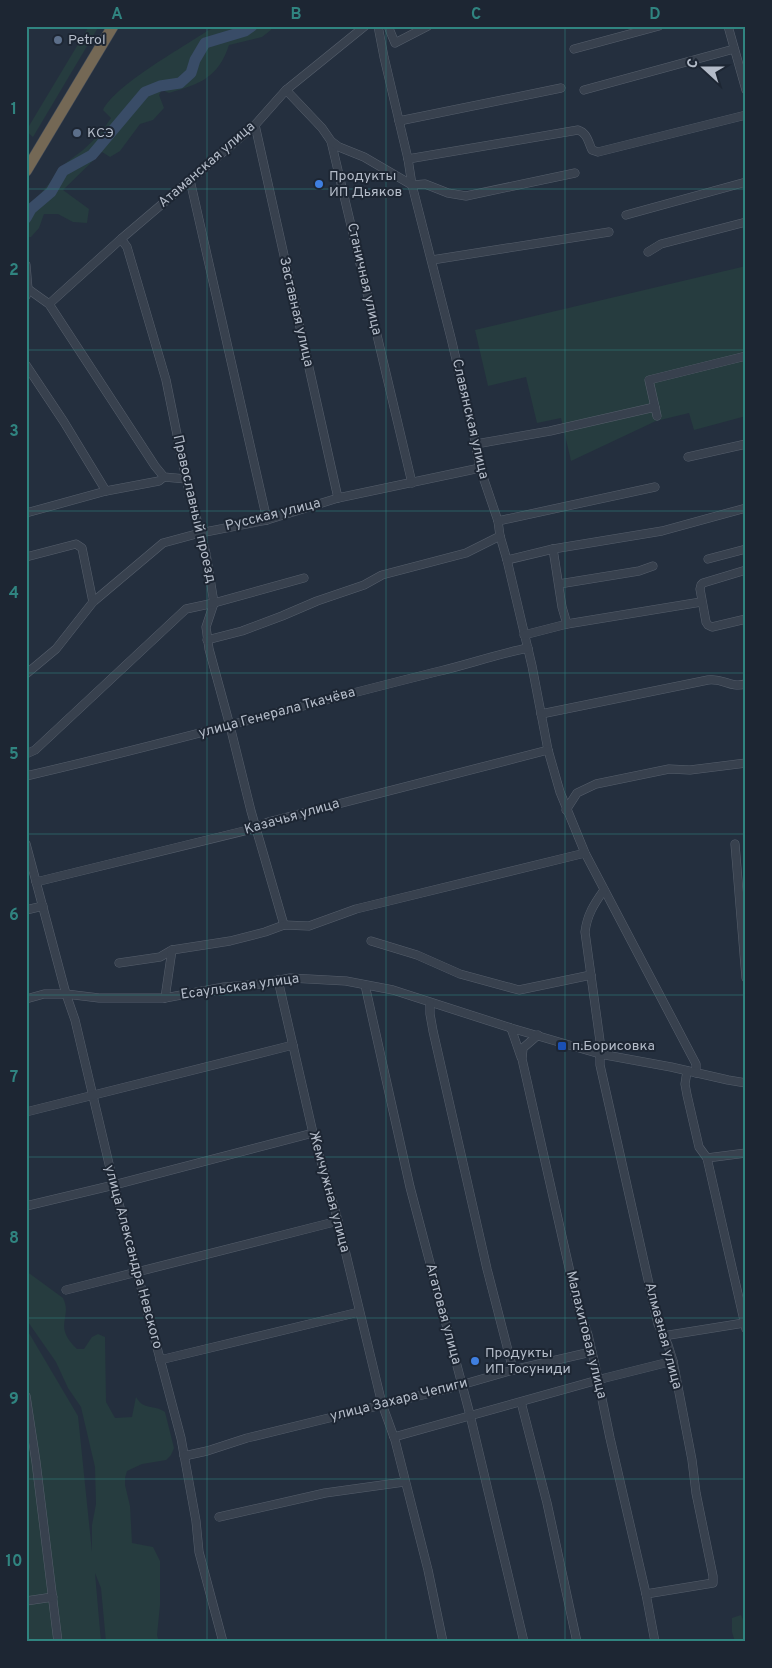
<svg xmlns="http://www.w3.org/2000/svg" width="772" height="1668" font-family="Overpass,sans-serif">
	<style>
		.green { fill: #263c3f }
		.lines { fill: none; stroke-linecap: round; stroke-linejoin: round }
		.river { stroke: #394c67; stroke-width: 11 }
		.minor-casing { stroke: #565f6c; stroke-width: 9 }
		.highway-casing { stroke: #434c59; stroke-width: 12 }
		.minor { stroke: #38414e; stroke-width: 8 }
		.highway { stroke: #746855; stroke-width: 11 }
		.grid { fill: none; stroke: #308480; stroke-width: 1; stroke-opacity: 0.55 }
		.service-dot { fill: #5c6f8a; stroke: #1d2633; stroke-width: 2 }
		.shop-dot { fill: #3f7fe0; stroke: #1d2633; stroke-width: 2 }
		.transit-dot { fill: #1a4fb4; stroke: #1d2633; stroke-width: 2 }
		.labels { text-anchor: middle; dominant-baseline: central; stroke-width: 4; stroke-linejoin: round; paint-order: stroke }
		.poi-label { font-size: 14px; fill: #b4bcc9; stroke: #1d2633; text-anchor: start }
		.street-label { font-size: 14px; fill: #b4bcc9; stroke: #1d2633 }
		.neatline { fill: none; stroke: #308480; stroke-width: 2 }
		.grid-label { font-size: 16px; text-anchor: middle; font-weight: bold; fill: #308480 }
	</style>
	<rect width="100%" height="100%" fill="#242f3e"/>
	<!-- green -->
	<g class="green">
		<path d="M89 26H99L33 137 26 131Z"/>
		<path d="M218 26H271V30L262 37 229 45C218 78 200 84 169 93L162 90 159 95 164 108 153 120 140 124 120 151 110 157 102 152 63 190 89 209 87 223 73 222 58 214H44L39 228 31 237H26V211L67 162 83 150 100 134 111 118 103 110C115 85 182 48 207 31Z"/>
		<path d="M746 266V416L694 430 689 413 656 421 571 461 561 418 537 423 526 377 488 386 475 330Z"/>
		<path d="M26 1271 63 1298C73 1318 52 1325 77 1349H84L92 1337 98 1334 105 1337 106 1402 115 1418 132 1417 136 1397C144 1411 154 1404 165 1412L174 1448 171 1455 166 1460 142 1464 127 1471 125 1478V1485L130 1506 132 1543 153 1547 160 1561V1605L157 1635 159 1642H106L101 1588 95 1573 101 1642H26V1328L78 1416 92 1552V1525L96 1504 95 1467 81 1407 68 1388 56 1362 26 1319Z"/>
		<path d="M741 1615 746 1626V1642H735L732 1632V1618Z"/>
	</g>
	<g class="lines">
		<!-- river -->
		<path class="river" d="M26 218 31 209 51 192 63 171 92 155 145 92 160 86 180 83 191 73 195 60 205 43 245 31 252 26"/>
		<defs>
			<g id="minor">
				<path d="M378 26 384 57 408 159 412 185 451 338 473 431 480 468 498 521 500 536 507 560 532 666 548 750 560 792 585 853 696 1064V1073"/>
				<path d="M388 26 395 43 428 26"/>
				<path d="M728 26 746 90"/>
				<path d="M574 49 659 26"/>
				<path d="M286 90 322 128 331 141 412 483"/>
				<path d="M584 90 734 49"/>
				<path d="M399 121 561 88"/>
				<path d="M255 125 338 498"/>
				<path d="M331 141 339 147 364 157 412 185 425 184 448 193 466 196 575 173"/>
				<path d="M408 159 578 130C587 133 588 141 592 150L598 152 746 115"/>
				<path d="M190 180 267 520"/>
				<path d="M626 215 746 182"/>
				<path d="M121 239 127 247 166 380 186 479 206 554 214 603 206 627 209 649 230 726 251 811 284 925"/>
				<path d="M648 252 661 244 746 222"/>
				<path d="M432 260 609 232"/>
				<path d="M26 265 28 289 26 296"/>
				<path d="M28 289 49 304 155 466 164 477 186 479"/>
				<path d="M49 304 121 239 255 125 286 90 365 26"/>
				<path d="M26 365 64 422 106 491"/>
				<path d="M657 416 649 380 746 356"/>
				<path d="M476 444 550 431 655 407"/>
				<path d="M688 457 746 444"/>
				<path d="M26 513 106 491 159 481 164 477"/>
				<path d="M498 521 655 487"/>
				<path d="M26 557 76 544 82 548 93 602"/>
				<path d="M708 559 746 549"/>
				<path d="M507 560 553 549 662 531 746 508"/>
				<path d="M746 570 703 583 701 585 700 589 706 622 708 625 712 627 746 619"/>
				<path d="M559 584 639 571 653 566"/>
				<path d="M567 624 701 602"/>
				<path d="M524 635 567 624 562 607 553 549"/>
				<path d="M207 640 242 631 282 616 317 601 364 585 382 575 466 553 500 536"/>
				<path d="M26 674 56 649 93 602 163 543 200 533 267 520 338 498 480 468"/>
				<path d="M541 714 708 680C724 678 729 688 746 684"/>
				<path d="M26 754 35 750 186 609 214 603 304 578"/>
				<path d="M26 776C165 744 302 705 440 671 469 664 498 654 528 648"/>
				<path d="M566 810 577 793 596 784 669 769 690 770 746 763"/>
				<path d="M26 844 66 994 75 1020 114 1185 181 1438 196 1521 199 1552 223 1642"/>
				<path d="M735 844 746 978"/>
				<path d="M36 882 256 828 268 822 548 750"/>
				<path d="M604 890C594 904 587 915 585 932L600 1041V1065L658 1324 668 1345 673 1361 692 1460 696 1493 713 1576V1583L646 1594"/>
				<path d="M26 910 43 906"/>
				<path d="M371 941 417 955 460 974 519 990 591 975"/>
				<path d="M119 963 160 957 172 950 230 941 265 932 284 925 309 926 356 909 585 853"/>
				<path d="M278 980 313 1133 338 1221 382 1404 395 1440 428 1570 443 1642"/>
				<path d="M365 985 410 1187 470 1415 524 1642"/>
				<path d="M165 998 172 950"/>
				<path d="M26 999 44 994H66L99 998H165L224 987 261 984 290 978 346 981 393 990 511 1028 600 1054 671 1067 728 1080 746 1083"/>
				<path d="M430 1003V1014L433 1031 487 1269 513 1370"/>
				<path d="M511 1028 521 1057"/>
				<path d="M538 1035 523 1048 522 1059 577 1303 588 1335 595 1365 610 1438 646 1594 655 1642"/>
				<path d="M687 1071 685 1084 687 1095 699 1147 707 1158 746 1329"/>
				<path d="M26 1112 293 1045"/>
				<path d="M707 1158 746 1153"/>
				<path d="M26 1206 114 1185 313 1133"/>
				<path d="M66 1290 338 1221"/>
				<path d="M663 1336 744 1323"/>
				<path d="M160 1360 359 1312"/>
				<path d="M26 1396 36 1462 58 1642"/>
				<path d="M521 1402 547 1503 577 1642"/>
				<path d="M394 1437 605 1378 673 1361"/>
				<path d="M184 1456 207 1451 247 1438 447 1389 513 1370 591 1352"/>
				<path d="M219 1517 325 1493 404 1482"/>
				<path d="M26 1601 53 1597"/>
			</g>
			<path id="highway" d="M26 171 113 26"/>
		</defs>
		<!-- minor casing -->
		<use href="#minor" class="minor-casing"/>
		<!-- highway casing -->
		<use href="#highway" class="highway-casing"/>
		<!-- minor -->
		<use href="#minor" class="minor"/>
		<!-- highway -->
		<use href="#highway" class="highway"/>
	</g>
	<!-- grid -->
	<path class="grid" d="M207 26V1642M386 26V1642M565 26V1642M26 189H746M26 350H746M26 511H746M26 673H746M26 834H746M26 995H746M26 1157H746M26 1318H746M26 1479H746"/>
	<!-- markers -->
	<g class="service-dot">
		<circle cx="58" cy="40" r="5"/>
		<circle cx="77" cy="133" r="5"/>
	</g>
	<g class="shop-dot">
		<circle cx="319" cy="184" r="5"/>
		<circle cx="475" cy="1361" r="5"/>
	</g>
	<rect class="transit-dot" x="557" y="1041" width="10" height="10" rx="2.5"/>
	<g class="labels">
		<!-- poi labels -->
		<g class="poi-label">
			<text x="68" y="40">Petrol</text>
			<text x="87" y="133">КСЭ</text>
			<text x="329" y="176">Продукты<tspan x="329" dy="16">ИП Дьяков</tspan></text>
			<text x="572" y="1046">п.Борисовка</text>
			<text x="485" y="1353">Продукты<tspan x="485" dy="16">ИП Тосуниди</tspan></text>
		</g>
		<!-- street labels -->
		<g class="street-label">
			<text transform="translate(207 165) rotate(-41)">Атаманская улица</text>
			<text transform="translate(364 279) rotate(77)">Станичная улица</text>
			<text transform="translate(296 312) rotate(77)">Заставная улица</text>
			<text transform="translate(470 419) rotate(77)">Славянская улица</text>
			<text transform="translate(194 509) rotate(77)">Православный проезд</text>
			<text transform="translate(273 515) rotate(-14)">Русская улица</text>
			<text transform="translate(277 713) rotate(-15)">улица Генерала Ткачёва</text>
			<text transform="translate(292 817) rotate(-16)">Казачья улица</text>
			<text transform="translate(240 987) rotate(-8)">Есаульская улица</text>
			<text transform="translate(329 1192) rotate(75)">Жемчужная улица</text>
			<text transform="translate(133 1257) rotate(75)">улица Александра Невского</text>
			<text transform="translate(443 1314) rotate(75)">Агатовая улица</text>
			<text transform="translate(586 1335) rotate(76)">Малахитовая улица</text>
			<text transform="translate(663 1336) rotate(75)">Алмазная улица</text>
			<text transform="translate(399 1400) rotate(-14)">улица Захара Чепиги</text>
		</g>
	</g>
	<!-- border -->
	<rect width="772" height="1668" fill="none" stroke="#1d2633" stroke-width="55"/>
	<!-- north arrow -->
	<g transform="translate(704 68) rotate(291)" stroke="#1d2633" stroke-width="4" paint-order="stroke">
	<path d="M0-4L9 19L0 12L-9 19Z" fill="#b4bcc9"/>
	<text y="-8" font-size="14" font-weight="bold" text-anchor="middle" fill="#b4bcc9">С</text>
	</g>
	<rect x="28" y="28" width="716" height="1612" class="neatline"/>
	<g class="grid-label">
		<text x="117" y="19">A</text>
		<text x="296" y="19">B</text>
		<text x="476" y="19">C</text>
		<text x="655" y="19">D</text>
		<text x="14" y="114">1</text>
		<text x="14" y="275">2</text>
		<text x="14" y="436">3</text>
		<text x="14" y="598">4</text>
		<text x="14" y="759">5</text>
		<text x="14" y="920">6</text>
		<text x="14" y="1082">7</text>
		<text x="14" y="1243">8</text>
		<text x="14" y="1404">9</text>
		<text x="14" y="1566">10</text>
	</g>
</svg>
